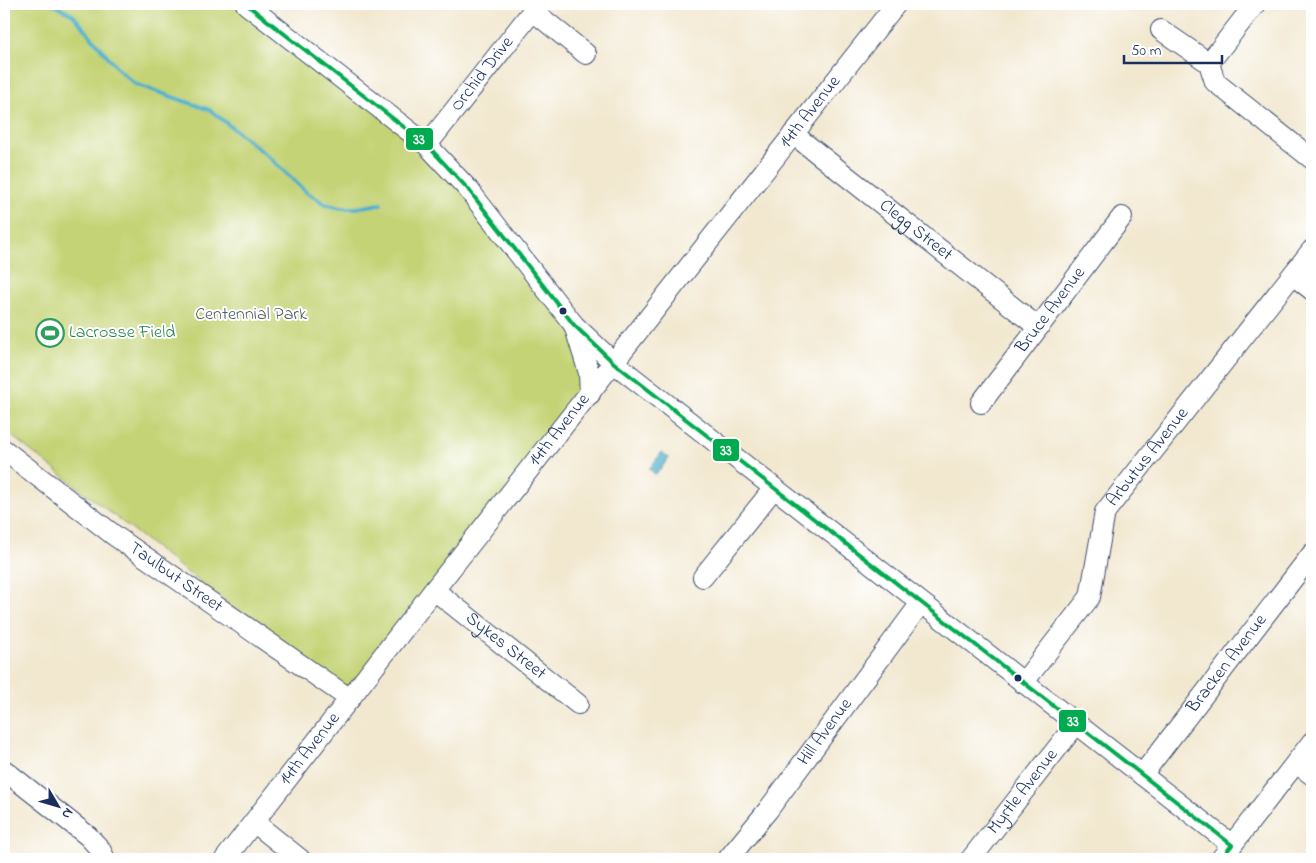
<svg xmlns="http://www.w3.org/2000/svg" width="1316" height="863" font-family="'Indie Flower',sans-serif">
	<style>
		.green { fill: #c4d375; stroke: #70816a }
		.water { fill: #49afc8; stroke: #326f93 }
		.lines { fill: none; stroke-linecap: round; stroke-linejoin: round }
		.stream { stroke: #49afc8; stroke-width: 4 }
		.minor-casing { stroke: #3b4b6f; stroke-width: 22 }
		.minor { stroke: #fff; stroke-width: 20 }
		.bus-1-casing { stroke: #fff; stroke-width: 8 }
		.bus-1 { stroke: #00aa4f; stroke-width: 4 }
		.bus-dot { fill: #1b2f5e; stroke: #fff; stroke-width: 2 }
		.labels { text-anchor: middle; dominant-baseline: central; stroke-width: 4; stroke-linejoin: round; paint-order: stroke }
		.street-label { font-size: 18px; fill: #1b2f5e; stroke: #fff }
		.park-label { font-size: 18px; fill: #4e6065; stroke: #fff }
		.leisure-label { font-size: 18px; fill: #27864d; stroke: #fff; text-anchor: start }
		.line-badge { stroke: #fff; stroke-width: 2 }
		.badge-label { font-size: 14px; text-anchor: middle; font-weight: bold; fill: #fff }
	</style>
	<rect width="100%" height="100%" fill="#fff"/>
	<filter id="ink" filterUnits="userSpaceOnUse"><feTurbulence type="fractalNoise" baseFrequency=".02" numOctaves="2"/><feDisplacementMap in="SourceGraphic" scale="10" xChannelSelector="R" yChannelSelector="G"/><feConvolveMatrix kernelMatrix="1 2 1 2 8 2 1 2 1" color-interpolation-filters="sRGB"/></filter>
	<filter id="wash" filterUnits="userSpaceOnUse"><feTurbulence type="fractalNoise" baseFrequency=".0096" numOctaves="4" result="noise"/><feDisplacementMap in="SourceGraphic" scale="20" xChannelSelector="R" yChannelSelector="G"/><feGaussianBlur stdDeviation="1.12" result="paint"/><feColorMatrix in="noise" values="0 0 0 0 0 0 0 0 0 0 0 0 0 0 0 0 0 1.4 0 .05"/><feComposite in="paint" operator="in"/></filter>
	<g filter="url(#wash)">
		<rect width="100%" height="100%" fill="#f2e8d0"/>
		<!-- green -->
		<path class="green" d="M4 4H245L427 145 614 363 350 699 4 430Z"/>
		<!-- water -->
		<path class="water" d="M662 452 669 458 656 475 649 469Z"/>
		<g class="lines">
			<!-- stream -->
			<path class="stream" d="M53 4 73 15 120 71 135 84 210 110 269 157 306 192 325 204 341 208H356L381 204"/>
		</g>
	</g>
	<g filter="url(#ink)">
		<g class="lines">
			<defs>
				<g id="minor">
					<path d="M246 4 427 145 468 189 574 325 614 363 1232 845"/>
					<path d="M533 11 586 54"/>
					<path d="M1161 30 1209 63 1215 82 1312 159"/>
					<path d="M1209 63 1255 4"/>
					<path id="s1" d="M793 134 1038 327"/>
					<path id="s2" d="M427 145 538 4"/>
					<path d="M1293 275 1312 290"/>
					<path d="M575 328 589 373 590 394"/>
					<path id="s3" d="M981 403 1122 217"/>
					<path id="s4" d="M4 450 115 536 350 699"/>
					<path d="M703 577 774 488"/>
					<path id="s5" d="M434 590 578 704"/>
					<path id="s6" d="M1023 683 1090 597 1105 512 1312 250"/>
					<path d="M1296 763 1312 775"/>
					<path d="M4 770 88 836 100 849 105 859"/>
					<path id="s7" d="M1142 775 1312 554"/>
					<path d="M255 823 300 859"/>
					<path id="s8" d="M225 859 434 590 896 4"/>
					<path id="s9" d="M728 859 768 810 921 603"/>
					<path id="s10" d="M971 859 1076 724"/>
					<path d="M1221 859 1312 742"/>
				</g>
			</defs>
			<!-- minor casing -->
			<use href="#minor" class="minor-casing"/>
			<!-- minor -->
			<use href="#minor" class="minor"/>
			<defs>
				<path id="bus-1" d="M246 4 427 145 468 189 574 325 614 363 1232 845 1221 859"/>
			</defs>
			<!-- bus-1 casing -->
			<use href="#bus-1" class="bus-1-casing"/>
			<!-- bus-1 -->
			<use href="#bus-1" class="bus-1"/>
		</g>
	</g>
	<!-- icons -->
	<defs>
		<symbol id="stadium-ring" viewBox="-11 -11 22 22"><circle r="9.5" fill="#fff" stroke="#2e9e5b" stroke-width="1.5"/><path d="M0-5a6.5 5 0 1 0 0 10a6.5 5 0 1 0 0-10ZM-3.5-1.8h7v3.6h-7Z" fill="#2e9e5b"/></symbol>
	</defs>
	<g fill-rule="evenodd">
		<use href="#stadium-ring" x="34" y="317" width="32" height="32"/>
	</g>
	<!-- markers -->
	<g class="bus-dot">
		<circle cx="563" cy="311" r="4.5"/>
		<circle cx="1018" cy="678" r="4.5"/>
	</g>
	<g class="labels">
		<!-- street labels -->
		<g class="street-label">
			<text stroke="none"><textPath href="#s2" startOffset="90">Orchid Drive</textPath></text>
			<text stroke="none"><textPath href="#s8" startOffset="949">14th Avenue</textPath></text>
			<text stroke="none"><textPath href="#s1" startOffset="156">Clegg Street</textPath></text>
			<text stroke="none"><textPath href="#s3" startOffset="116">Bruce Avenue</textPath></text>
			<text stroke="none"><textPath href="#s8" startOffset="544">14th Avenue</textPath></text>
			<text stroke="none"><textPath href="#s6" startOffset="265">Arbutus Avenue</textPath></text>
			<text stroke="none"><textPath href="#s4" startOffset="214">Taulbut Street</textPath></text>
			<text stroke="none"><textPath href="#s5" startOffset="91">Sykes Street</textPath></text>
			<text stroke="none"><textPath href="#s7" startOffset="140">Bracken Avenue</textPath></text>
			<text stroke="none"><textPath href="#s9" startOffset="160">Hill Avenue</textPath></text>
			<text stroke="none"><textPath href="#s8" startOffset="139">14th Avenue</textPath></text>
			<text stroke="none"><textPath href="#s10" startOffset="85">Myrtle Avenue</textPath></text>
		</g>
		<!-- park labels -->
		<g class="park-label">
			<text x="251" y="315">Centennial Park</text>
		</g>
		<!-- leisure labels -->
		<g class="leisure-label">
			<text x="69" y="333">Lacrosse Field</text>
		</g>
	</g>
	<g class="line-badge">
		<rect x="405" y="127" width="29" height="24" rx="5" fill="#00aa4f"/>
		<rect x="712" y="438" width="28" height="24" rx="5" fill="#00aa4f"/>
		<rect x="1058" y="709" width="29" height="24" rx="5" fill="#00aa4f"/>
	</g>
	<g class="badge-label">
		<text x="419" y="144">33</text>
		<text x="726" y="455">33</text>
		<text x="1073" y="726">33</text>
	</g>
	<!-- margin -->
	<rect width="1316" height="863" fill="none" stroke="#fff" stroke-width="20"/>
	<!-- north arrow -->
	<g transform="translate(58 806) rotate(128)" stroke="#ffffff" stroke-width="4" paint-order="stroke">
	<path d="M0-4L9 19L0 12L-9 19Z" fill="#1b2f5e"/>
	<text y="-8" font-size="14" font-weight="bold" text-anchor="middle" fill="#1b2f5e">N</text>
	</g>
	<!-- scale -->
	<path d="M1124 55v8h98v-8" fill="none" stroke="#1b2f5e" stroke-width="2.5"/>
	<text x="1131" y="55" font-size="15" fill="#1b2f5e" stroke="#ffffff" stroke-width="4" paint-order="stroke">50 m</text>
</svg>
